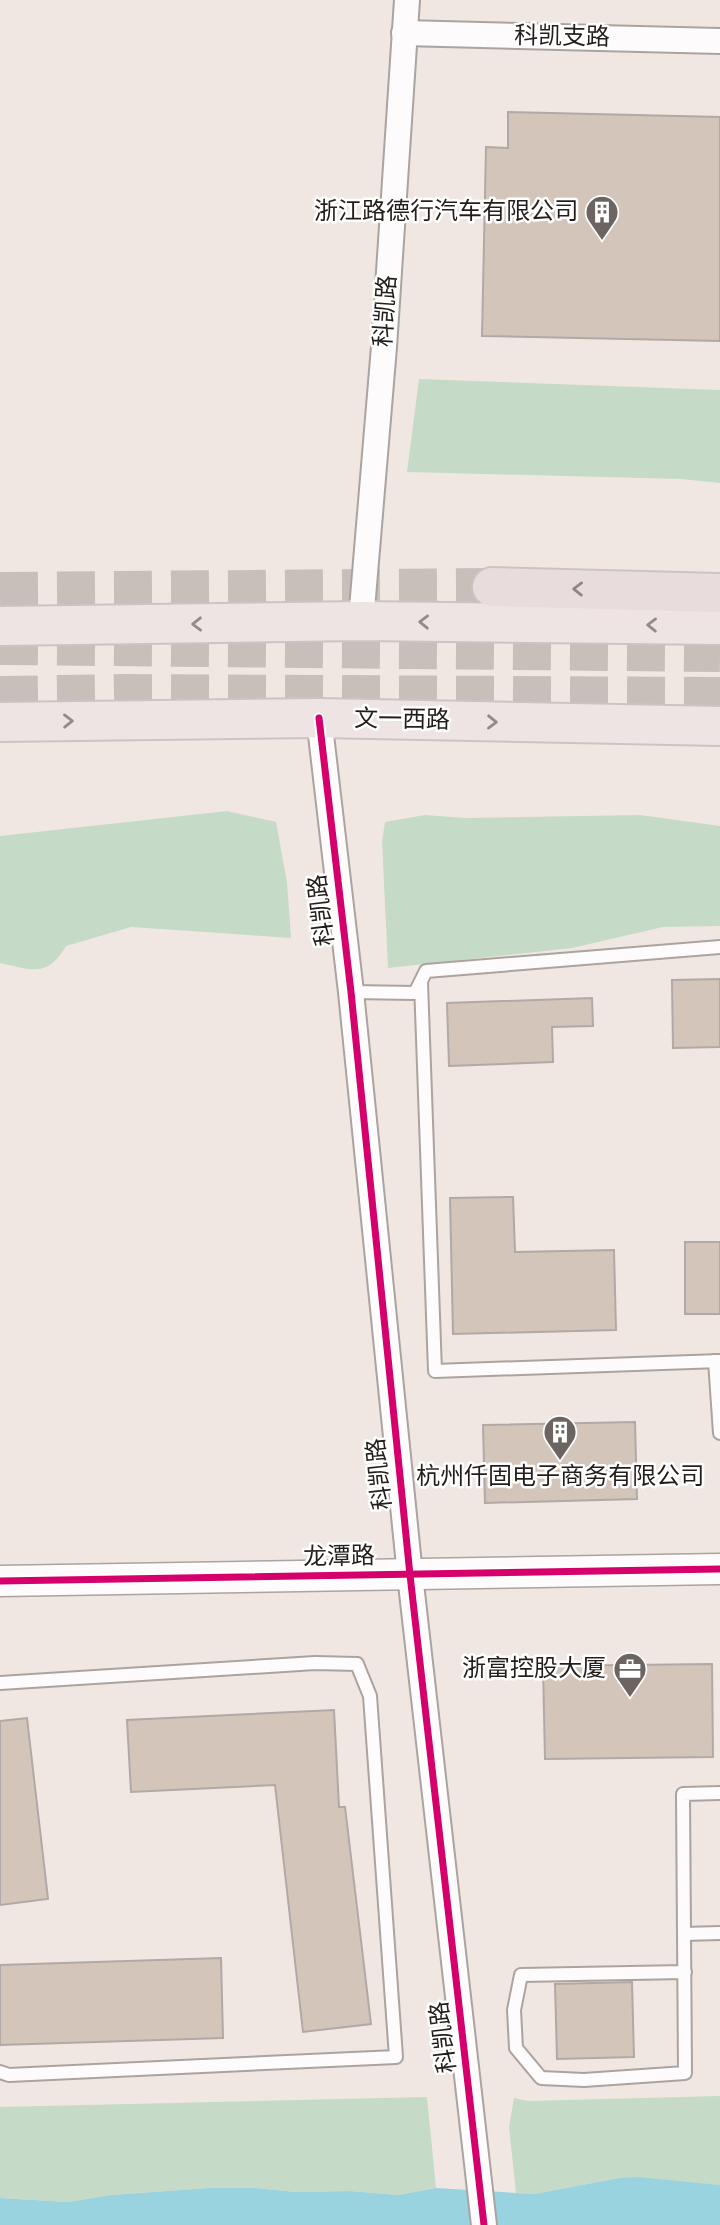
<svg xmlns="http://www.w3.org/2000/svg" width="720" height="2225" font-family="Spectral,'Noto Sans SC',serif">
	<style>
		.green { fill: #c5dbc8 }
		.water { fill: #99d3df }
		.building { fill: #d4c5ba; stroke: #b1a9a5; stroke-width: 2 }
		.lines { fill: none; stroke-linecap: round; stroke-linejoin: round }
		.trunk-tunnel { stroke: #c8bfba; stroke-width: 38; stroke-dasharray: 38 19; stroke-linecap: butt }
		.service-casing { stroke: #aba39f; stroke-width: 16 }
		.minor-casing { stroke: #aba39f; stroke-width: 28 }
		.tertiary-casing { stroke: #aba39f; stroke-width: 33 }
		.primary-casing { stroke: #cac5c3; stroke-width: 42 }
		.trunk-casing { stroke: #cac5c3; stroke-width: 42 }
		.service { stroke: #fdfbfb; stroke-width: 12 }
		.minor { stroke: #fdfbfb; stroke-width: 24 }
		.tertiary { stroke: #fdfbfb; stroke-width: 30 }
		.primary { stroke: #eee4e4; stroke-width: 38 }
		.trunk { stroke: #e8dddc; stroke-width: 38 }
		.cycleway-casing { stroke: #fff; stroke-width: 11 }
		.cycleway { stroke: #d6006c; stroke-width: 7 }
		.oneway { stroke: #908785 }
		.oneway2 { stroke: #938b8a }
		.labels { text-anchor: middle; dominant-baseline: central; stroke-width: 5; stroke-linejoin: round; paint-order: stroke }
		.street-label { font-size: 24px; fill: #241e1b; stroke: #fff }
		.poi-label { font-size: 24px; fill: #241e1b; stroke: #fff; text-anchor: end }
	</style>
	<rect width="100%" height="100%" fill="#f1e7e2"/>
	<!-- green -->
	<g class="green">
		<path d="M419 379 720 390V483L681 479 407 472Z"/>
		<path d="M227 811 276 822 287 882 291 938 131 927 66 946C47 978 32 970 0 963V836Z"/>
		<path d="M425 815 465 818 640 815 720 826V926L663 927 572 948 388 968 382 841 385 822Z"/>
		<path d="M720 2096V2185L619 2178 534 2194 516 2193 509 2127 514 2098 528 2101Z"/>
		<path d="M427 2097 436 2188 398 2195 350 2191 296 2192 255 2188H209L111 2195 68 2202 0 2198V2107Z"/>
	</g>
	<!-- water -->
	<path class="water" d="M637 2177 720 2185V2225H0V2198L68 2202 111 2195 209 2188H255L296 2192 350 2191 398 2195 436 2188 534 2194 619 2178Z"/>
	<!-- building -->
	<g class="building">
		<path d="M508 112 720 117V341L482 336 486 147 508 148Z"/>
		<path d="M720 979V1047L673 1048 672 980Z"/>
		<path d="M592 998 593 1026 552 1027 553 1062 449 1066 447 1003Z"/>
		<path d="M513 1197 515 1252 614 1250 616 1330 453 1334 450 1198Z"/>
		<rect x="685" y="1242" width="35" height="72"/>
		<path d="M635 1422 637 1499 485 1503 483 1425Z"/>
		<path d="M712 1664 713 1757 545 1759 543 1666Z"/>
		<path d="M334 1710 339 1807H345L371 2024 303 2032 275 1785 131 1792 127 1720Z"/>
		<path d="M27 1718 48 1899 0 1905V1721Z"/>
		<path d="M221 1958 223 2038 0 2045V1965Z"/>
		<path d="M632 1982 634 2057 557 2059 555 1984Z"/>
	</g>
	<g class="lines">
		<!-- trunk-tunnel -->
		<g class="trunk-tunnel">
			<path d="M0 591 492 587"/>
			<path d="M0 646 720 653"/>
			<path d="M0 695 126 693 720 696"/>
		</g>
		<defs>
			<g id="service">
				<path d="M421 983 435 1371 720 1361"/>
				<path d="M351 992 415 993 426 971 720 947"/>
				<path d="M715 1361 720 1433"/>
				<path d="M0 1683 315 1663 357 1664 370 1696 396 2057 9 2075 0 2072"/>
				<path d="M684 1934 720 1933"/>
				<path d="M685 1972 521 1975 514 2010 516 2048 541 2078 584 2080 685 2073 683 1794 720 1793"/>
			</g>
			<g id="minor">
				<path d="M404 33 720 41"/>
				<path d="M361 621 384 347 407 0"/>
				<path d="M319 718 351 992 410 1575 484 2225"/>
			</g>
			<path id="tertiary" d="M0 1581 720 1569"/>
			<g id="primary">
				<path d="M0 626 361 621 720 625"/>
				<path d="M0 722 319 718 720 726"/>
			</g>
			<path id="trunk" d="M492 587 720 593"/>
		</defs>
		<!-- service casing -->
		<use href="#service" class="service-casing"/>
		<!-- minor casing -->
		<use href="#minor" class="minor-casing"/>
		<!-- tertiary casing -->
		<use href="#tertiary" class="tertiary-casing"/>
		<!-- primary casing -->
		<use href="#primary" class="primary-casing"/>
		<!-- trunk casing -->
		<use href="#trunk" class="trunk-casing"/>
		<!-- service -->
		<use href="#service" class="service"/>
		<!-- minor -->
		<use href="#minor" class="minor"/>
		<!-- tertiary -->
		<use href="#tertiary" class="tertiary"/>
		<!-- primary -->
		<use href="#primary" class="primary"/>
		<!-- trunk -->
		<use href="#trunk" class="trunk"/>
		<defs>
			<g id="cycleway">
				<path d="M319 718 351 992 410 1575 484 2225"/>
				<path d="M0 1581 720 1569"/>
			</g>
		</defs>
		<!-- cycleway casing -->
		<use href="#cycleway" class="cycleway-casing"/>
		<!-- cycleway -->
		<use href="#cycleway" class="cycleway"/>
	</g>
	<!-- one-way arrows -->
	<defs><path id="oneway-chevron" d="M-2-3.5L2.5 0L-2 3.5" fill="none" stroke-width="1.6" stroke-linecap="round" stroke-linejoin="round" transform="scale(1.75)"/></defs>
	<use class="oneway" href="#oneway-chevron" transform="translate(578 589) rotate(-179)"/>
	<g class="oneway2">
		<use href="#oneway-chevron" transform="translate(424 622) rotate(-179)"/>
		<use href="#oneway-chevron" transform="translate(197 624) rotate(179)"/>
		<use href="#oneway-chevron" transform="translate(652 625) rotate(-179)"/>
		<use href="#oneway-chevron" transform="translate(68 721) rotate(-1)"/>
		<use href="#oneway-chevron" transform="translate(492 722) rotate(1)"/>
	</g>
	<!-- icons -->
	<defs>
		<symbol id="building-pin" viewBox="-11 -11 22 30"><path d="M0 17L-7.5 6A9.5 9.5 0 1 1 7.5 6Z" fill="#6c6461" stroke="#fff"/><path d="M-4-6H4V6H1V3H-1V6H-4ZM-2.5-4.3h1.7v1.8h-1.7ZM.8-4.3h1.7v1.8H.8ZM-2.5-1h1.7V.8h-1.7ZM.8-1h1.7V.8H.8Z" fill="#fff"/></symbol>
		<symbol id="office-pin" viewBox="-11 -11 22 30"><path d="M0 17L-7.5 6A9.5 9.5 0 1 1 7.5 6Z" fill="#6c6461" stroke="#fff"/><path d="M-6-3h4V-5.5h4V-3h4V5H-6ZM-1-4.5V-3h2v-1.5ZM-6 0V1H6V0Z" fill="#fff"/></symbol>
	</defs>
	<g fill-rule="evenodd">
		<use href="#building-pin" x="583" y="193" width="38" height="52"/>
		<use href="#building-pin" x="541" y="1413" width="38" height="52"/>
		<use href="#office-pin" x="611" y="1650" width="38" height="52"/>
	</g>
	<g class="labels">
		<!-- street labels -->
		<g class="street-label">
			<text transform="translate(562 37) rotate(1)">科凯支路</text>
			<text transform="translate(386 311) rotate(-86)">科凯路</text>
			<text transform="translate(402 720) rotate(1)">文一西路</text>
			<text transform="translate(322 910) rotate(-97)">科凯路</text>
			<text transform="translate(380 1474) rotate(-96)">科凯路</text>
			<text transform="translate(339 1557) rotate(-1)">龙潭路</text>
			<text transform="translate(444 2037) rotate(-97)">科凯路</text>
		</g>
		<!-- poi labels -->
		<g class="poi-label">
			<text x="578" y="212">浙江路德行汽车有限公司</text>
			<text x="560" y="1477" text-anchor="middle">杭州仟固电子商务有限公司</text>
			<text x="606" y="1669">浙富控股大厦</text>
		</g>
	</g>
</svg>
